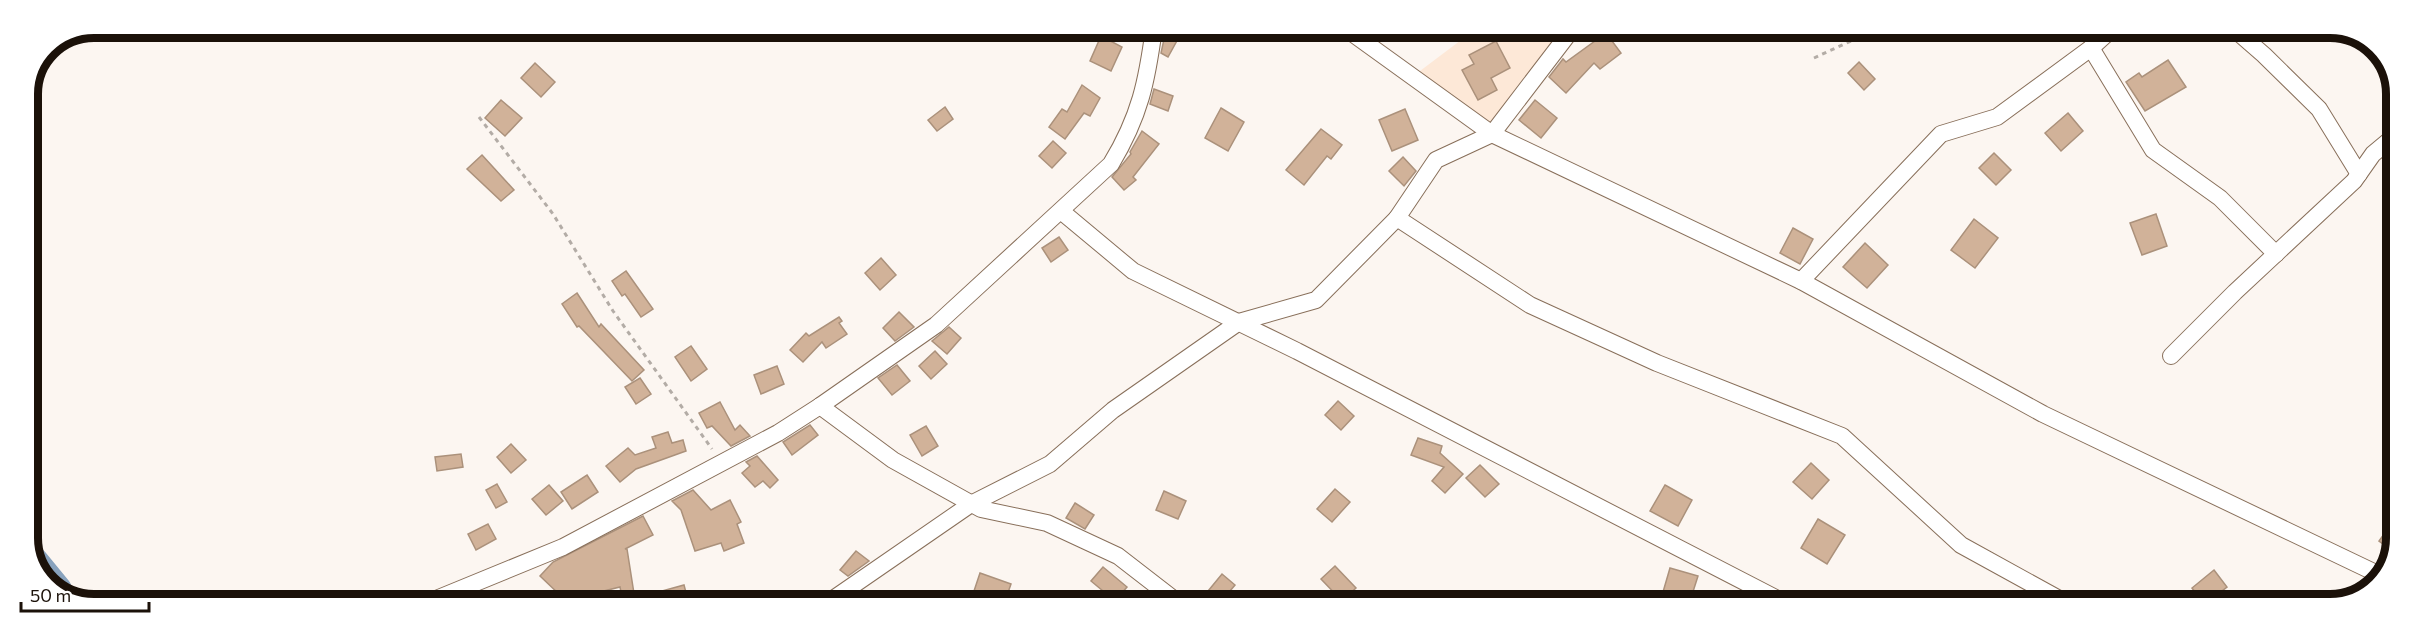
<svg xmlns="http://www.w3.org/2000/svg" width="2424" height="632" font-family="Commissioner,sans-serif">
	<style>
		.built { fill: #fde8d7 }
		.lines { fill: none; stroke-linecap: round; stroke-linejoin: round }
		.river { stroke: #88a2bd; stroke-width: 30 }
		.building { fill: #d1b299; stroke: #ab917b; stroke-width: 1.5 }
		.minor-casing { stroke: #886f5a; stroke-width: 18 }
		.path { stroke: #b3aca6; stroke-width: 3; stroke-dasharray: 4.5 4.5; stroke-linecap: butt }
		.minor { stroke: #fff; stroke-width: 16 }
		.rim { fill: none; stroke: #1b1109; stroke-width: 8 }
	</style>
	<rect width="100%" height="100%" fill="#fcf6f1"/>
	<!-- built -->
	<path class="built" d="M1477 28H1573L1494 126 1416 74Z"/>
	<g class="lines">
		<!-- river -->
		<path class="river" d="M34 562 57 590"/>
	</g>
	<!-- building -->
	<g class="building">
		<path d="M1166 30 1179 37 1168 57 1161 53Z"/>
		<path d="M1606 33 1621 53 1600 69 1594 63 1566 93 1549 77 1563 59 1566 62Z"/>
		<path d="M1101 36 1122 47 1111 71 1090 61Z"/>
		<path d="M1496 41 1510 68 1491 78 1497 90 1478 100 1462 70 1474 64 1469 55Z"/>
		<path d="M2168 60 2186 87 2145 111 2126 82 2139 73 2142 77Z"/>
		<path d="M1859 62 1875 79 1864 90 1848 73Z"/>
		<path d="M535 63 555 82 541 97 521 78Z"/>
		<path d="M1082 85 1100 98 1090 116 1084 113 1065 139 1049 127 1062 109 1067 112Z"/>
		<path d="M1154 89 1173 96 1168 111 1150 104Z"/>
		<path d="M501 100 522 118 505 136 485 118Z"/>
		<path d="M1535 100 1557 118 1541 138 1519 120Z"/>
		<path d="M945 107 953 119 937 131 928 120Z"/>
		<path d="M1221 108 1244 122 1228 151 1205 138Z"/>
		<path d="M1405 109 1418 140 1392 151 1379 120Z"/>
		<path d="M2068 113 2083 131 2061 151 2045 133Z"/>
		<path d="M1321 129 1342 145 1331 159 1327 156 1304 185 1286 170Z"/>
		<path d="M1142 131 1159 144 1133 177 1136 180 1124 190 1112 177 1131 154 1130 152Z"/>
		<path d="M1053 141 1066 153 1052 168 1039 156Z"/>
		<path d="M1994 153 2011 170 1996 185 1979 168Z"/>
		<path d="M482 155 514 190 501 201 467 169Z"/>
		<path d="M1403 157 1416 171 1404 186 1389 171Z"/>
		<path d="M2156 214 2167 246 2142 255 2130 223Z"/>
		<path d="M1974 219 1998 238 1975 268 1951 250Z"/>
		<path d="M1793 228 1813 239 1800 264 1780 253Z"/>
		<path d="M1059 237 1068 250 1051 262 1042 248Z"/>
		<path d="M1865 243 1888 265 1867 288 1843 267Z"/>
		<path d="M881 258 896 275 880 290 865 273Z"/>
		<path d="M626 271 653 309 641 317 625 294 622 296 612 281Z"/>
		<path d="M577 293 599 327 601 324 644 370 632 381 579 326 577 327 562 304Z"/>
		<path d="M899 312 914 327 895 341 883 328Z"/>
		<path d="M839 317 842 321 839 323 847 334 826 348 822 342 803 362 790 350 806 333 809 336Z"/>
		<path d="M949 327 961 338 947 354 932 341Z"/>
		<path d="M691 346 707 369 691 381 675 357Z"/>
		<path d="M935 351 947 364 931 379 919 366Z"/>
		<path d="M897 365 910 381 892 395 878 378Z"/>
		<path d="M777 366 784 384 761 394 754 375Z"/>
		<path d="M640 378 651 394 636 404 625 387Z"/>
		<path d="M1338 401 1354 416 1341 430 1325 415Z"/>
		<path d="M720 402 735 430 740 425 750 436 731 446 712 426 707 428 699 413Z"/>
		<path d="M810 425 818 435 792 455 783 442Z"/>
		<path d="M926 426 938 446 922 456 910 435Z"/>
		<path d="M668 432 672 443 683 440 686 451 636 469 620 482 606 466 628 448 635 455 656 448 652 437Z"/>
		<path d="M1418 438 1442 446 1440 453 1463 474 1445 493 1432 481 1444 467 1411 455Z"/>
		<path d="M511 444 526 460 511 473 497 457Z"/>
		<path d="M461 454 463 467 437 471 435 457Z"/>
		<path d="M757 456 778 480 770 488 763 481 755 487 742 473 750 466 746 462Z"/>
		<path d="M1811 463 1829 480 1812 499 1793 482Z"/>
		<path d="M1480 465 1499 484 1485 497 1466 478Z"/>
		<path d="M587 475 598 492 572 509 561 492Z"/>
		<path d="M497 484 507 502 496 508 486 490Z"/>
		<path d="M549 485 563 501 546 515 532 499Z"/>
		<path d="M1665 485 1692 500 1678 526 1650 511Z"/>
		<path d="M1335 489 1350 502 1332 522 1317 509Z"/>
		<path d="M693 490 711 510 730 500 741 522 737 524 744 543 724 551 721 543 695 551 681 510 672 501Z"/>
		<path d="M1164 491 1186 501 1178 519 1156 510Z"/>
		<path d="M1075 503 1094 515 1085 529 1066 518Z"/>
		<path d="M643 516 653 535 625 549H627L635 600 623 602 620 587 588 595 580 604H555L562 597 540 576 553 562Z"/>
		<path d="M2396 517V552L2395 553 2379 541Z"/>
		<path d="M1818 519 1845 535 1827 564 1801 548Z"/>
		<path d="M488 524 496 539 476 550 468 534Z"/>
		<path d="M856 551 869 561 848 576 840 570Z"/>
		<path d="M1335 566 1356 588 1342 601 1321 579Z"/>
		<path d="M1103 567 1127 587 1115 601 1091 581Z"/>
		<path d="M1670 568 1698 576 1690 601 1663 592Z"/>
		<path d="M2214 570 2227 587 2217 595 2224 605H2205L2192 588Z"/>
		<path d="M980 573 1011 584 1004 604 973 594Z"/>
		<path d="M1222 574 1235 585 1219 604H1214L1204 596Z"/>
		<path d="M684 585 689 604H666L662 591Z"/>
	</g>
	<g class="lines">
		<defs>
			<g id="minor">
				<path d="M1345 28 1492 134 1801 281 2043 414 2382 576"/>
				<path d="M2233 28 2264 55 2319 109 2359 174"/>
				<path d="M2091 48 2153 150 2220 198 2276 254"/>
				<path d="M1061 211 1133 271 1297 351 1789 605"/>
				<path d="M1397 218 1530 305 1657 363 1842 436 1961 545 2070 605"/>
				<path d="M1801 281 1941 134 1997 117 2091 48 2113 28"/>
				<path d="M2171 356 2235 292 2354 181 2373 154 2391 139 2396 116"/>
				<path d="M820 406 893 460 981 509 1047 523 1118 556 1180 604"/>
				<path d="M424 604 563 547 778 433 820 406 936 325 1111 164C1140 116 1147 81 1154 28"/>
				<path d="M826 604 971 504 1050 464 1113 410 1239 322 1316 300 1397 218 1436 160 1492 134 1570 32 1577 28"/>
			</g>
		</defs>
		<!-- minor casing -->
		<use href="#minor" class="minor-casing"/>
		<!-- path -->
		<g class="path">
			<path d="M1814 58 1879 28"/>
			<path d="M479 117 553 214 613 311 712 449"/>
		</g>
		<!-- minor -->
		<use href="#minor" class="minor"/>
	</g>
	<!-- crop -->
	<path d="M0 0H2424V632H0ZM94 38H2330A56 56 0 0 1 2386 94V538A56 56 0 0 1 2330 594H94A56 56 0 0 1 38 538V94A56 56 0 0 1 94 38Z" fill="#fff" fill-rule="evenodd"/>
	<path class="rim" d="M94 38H2330A56 56 0 0 1 2386 94V538A56 56 0 0 1 2330 594H94A56 56 0 0 1 38 538V94A56 56 0 0 1 94 38Z"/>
	<!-- scale -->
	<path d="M21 602v9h128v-9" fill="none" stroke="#1b1109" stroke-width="3"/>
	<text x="30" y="602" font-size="18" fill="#1b1109" stroke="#ffffff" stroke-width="4.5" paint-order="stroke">50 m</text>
</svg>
